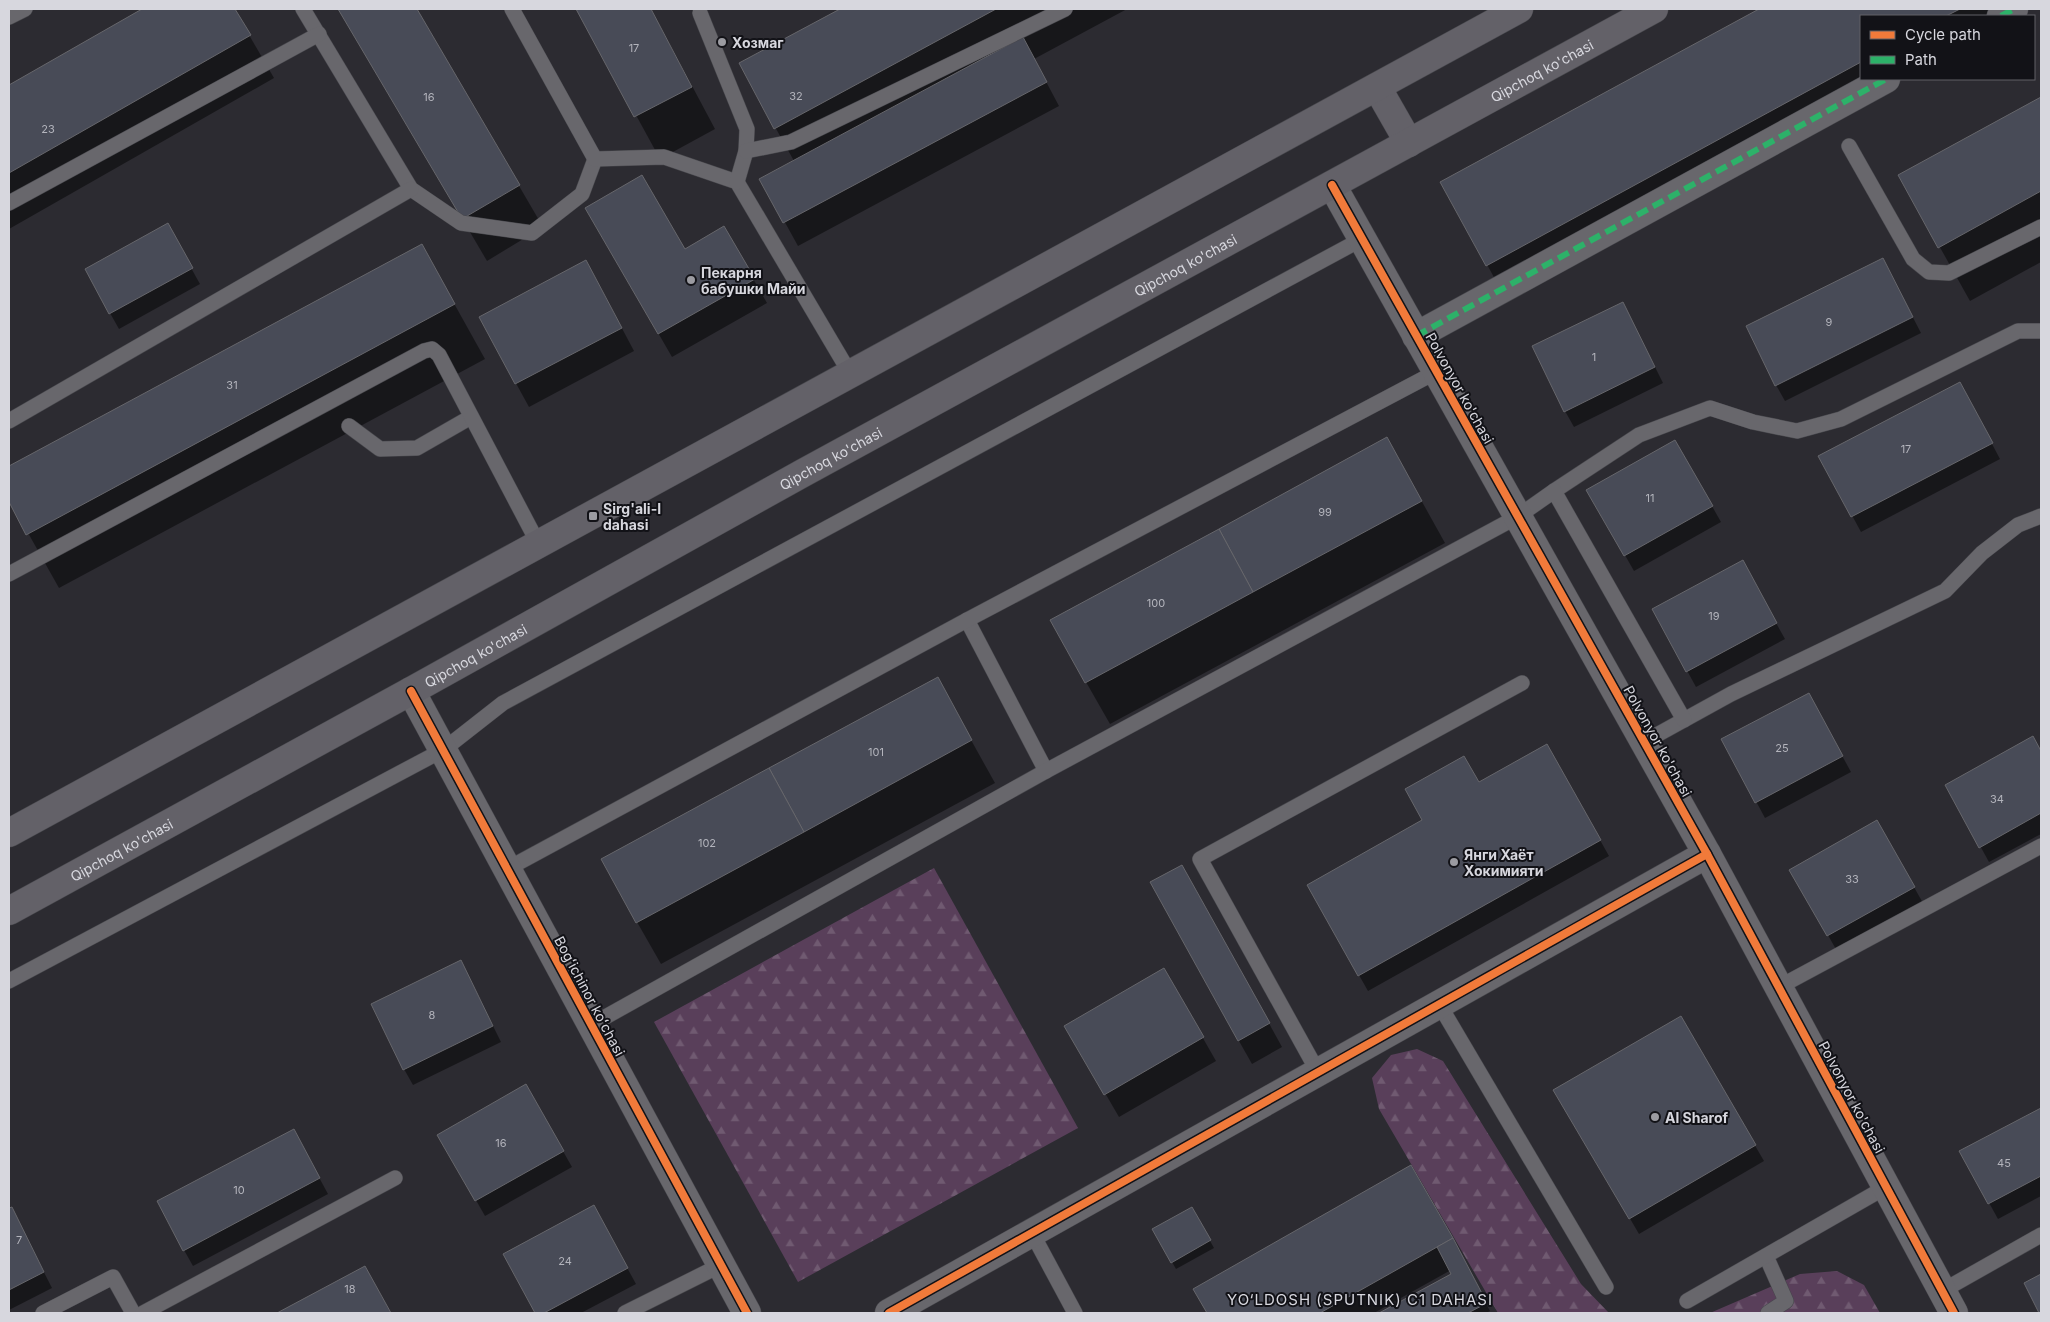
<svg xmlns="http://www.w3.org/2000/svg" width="2050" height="1322" font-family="Inter,sans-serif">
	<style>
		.forest { fill: url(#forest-firs) }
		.shadow { fill: #0007 }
		.building { fill: #484b57; stroke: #66666b }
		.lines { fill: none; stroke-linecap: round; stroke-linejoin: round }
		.service-casing { stroke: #47474c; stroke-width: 16 }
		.minor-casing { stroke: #47474c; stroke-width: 29 }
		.tertiary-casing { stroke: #47474c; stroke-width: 29 }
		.primary-casing { stroke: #47474c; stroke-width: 29 }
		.service { stroke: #68676c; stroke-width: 15 }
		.minor { stroke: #68676c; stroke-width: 28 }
		.tertiary { stroke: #68676c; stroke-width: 28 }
		.primary { stroke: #636168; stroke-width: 28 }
		.quiet { stroke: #2db169; stroke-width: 6; stroke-dasharray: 12 6; stroke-linecap: butt }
		.cycleway-casing { stroke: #121217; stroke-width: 11 }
		.cycleway { stroke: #f17a3a; stroke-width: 8 }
		.poi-dot { fill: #9b9ba1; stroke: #121217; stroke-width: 2 }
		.labels { text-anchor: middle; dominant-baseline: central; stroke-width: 4; stroke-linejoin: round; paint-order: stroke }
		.number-label { font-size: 11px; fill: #b3b4bc }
		.poi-label { font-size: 14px; font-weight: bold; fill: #d7d7de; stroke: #121217; text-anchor: start }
		.street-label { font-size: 14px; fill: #d7d7de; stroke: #121217 }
		.neighbourhood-label { font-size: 15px; letter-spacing: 1px; fill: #d7d7de; stroke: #121217 }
	</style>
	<defs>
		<pattern id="forest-firs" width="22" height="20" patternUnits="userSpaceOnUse" patternTransform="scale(1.25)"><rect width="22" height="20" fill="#593f5a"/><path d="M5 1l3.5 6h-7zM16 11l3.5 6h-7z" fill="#705a71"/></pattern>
	</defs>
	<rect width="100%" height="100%" fill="#2c2b31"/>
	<!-- forest -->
	<g class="forest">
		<path d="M934 868 1078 1128 798 1282 654 1022Z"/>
		<path d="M1417 1049 1443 1061 1581 1284 1609 1313H1498L1379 1109 1372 1078 1391 1055Z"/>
		<path d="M1837 1271 1864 1285 1880 1313H1710L1800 1274Z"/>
	</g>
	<!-- shadow -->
	<g class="shadow">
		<path d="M145 9H234L274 78 9 229V86Z"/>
		<path d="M339 9H416L543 227 487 261Z"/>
		<path d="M578 9H651L715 129 660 159Z"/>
		<path d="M843 9H1127L1034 59 1059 106 798 246 761 179 794 161 740 64Z"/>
		<path d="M1761 9H1997L1984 16H1861V79L1496 281 1442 182Z"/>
		<path d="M2041 99V262L1970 301 1900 176Z"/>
		<path d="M586 208 685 251 724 228 767 303 672 357Z"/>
		<path d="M176 241 200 284 119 329 110 313Z"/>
		<path d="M422 246 485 359 59 588 9 499V468Z"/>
		<path d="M1883 260 1921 333 1785 401 1776 385Z"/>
		<path d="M599 285 634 351 529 407 480 318Z"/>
		<path d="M1631 319 1663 383 1574 427 1565 411Z"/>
		<path d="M1968 399 2000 459 1861 532 1820 456Z"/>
		<path d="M1387 439 1445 543 1110 724 1086 682Z"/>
		<path d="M1675 441 1721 522 1634 571 1588 490Z"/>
		<path d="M1751 578 1785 639 1696 687 1654 610Z"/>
		<path d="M937 679 995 783 661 964 637 922Z"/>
		<path d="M1817 710 1851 772 1765 818 1723 740Z"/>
		<path d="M2033 738 2041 752V834L1989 862 1947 786Z"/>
		<path d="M1547 746 1609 856 1368 991 1308 885 1424 820 1478 784Z"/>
		<path d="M1877 822 1923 903 1837 951 1791 870Z"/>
		<path d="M1195 889 1282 1047 1252 1064 1239 1041Z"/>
		<path d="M461 962 501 1042 413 1085 404 1069Z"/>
		<path d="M1164 970 1216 1061 1119 1117 1066 1026Z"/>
		<path d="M1680 1017 1764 1161 1639 1234 1555 1090Z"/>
		<path d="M526 1086 572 1167 485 1216 439 1135Z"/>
		<path d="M2041 1109V1196L1998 1219 1961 1152Z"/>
		<path d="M302 1146 328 1194 193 1266 184 1250Z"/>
		<path d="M1411 1167 1490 1311 1486 1313H1381L1453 1274 1451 1270 1374 1313H1209L1195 1289Z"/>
		<path d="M11 1208 52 1288 9 1310V1210Z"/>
		<path d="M1192 1209 1214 1248 1176 1269 1154 1230Z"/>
		<path d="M602 1222 636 1284 581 1313H537L505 1255Z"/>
		<path d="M365 1267 391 1313H280Z"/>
	</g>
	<!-- building -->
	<g class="building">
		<path d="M142 9H235L251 35 9 173V85Z"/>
		<path d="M338 9H417L520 185 462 219Z"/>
		<path d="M576 9H651L692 87 634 117Z"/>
		<path d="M840 9H996L774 129 739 63Z"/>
		<path d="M1759 9H1960L1946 16H1861V62L1486 266 1440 182Z"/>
		<path d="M1023 37 1047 82 783 223 759 179Z"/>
		<path d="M2041 97V191L1938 248 1898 175Z"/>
		<path d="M642 175 685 249 724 226 755 279 658 334 585 208Z"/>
		<path d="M168 223 193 268 109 314 85 269Z"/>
		<path d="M422 244 455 304 26 535 9 502V466Z"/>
		<path d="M1883 258 1913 317 1775 386 1746 326Z"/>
		<path d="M586 260 622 328 515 384 479 317Z"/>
		<path d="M1623 302 1655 367 1564 412 1532 346Z"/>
		<path d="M1960 382 1993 443 1851 517 1818 456Z"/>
		<path d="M1387 437 1422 501 1253 592 1219 529Z"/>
		<path d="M1675 440 1713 506 1624 556 1586 490Z"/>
		<path d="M1219 529 1253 592 1085 683 1050 620Z"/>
		<path d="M1743 560 1777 623 1686 672 1652 609Z"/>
		<path d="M938 677 972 740 804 832 769 768Z"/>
		<path d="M1809 693 1843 756 1755 803 1721 739Z"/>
		<path d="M2033 736 2041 751V813L1979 848 1945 785Z"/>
		<path d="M1547 744 1601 840 1358 976 1307 885 1422 820 1405 789 1464 756 1479 782Z"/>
		<path d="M769 768 804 832 636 923 601 859Z"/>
		<path d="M1877 820 1915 887 1827 936 1789 870Z"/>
		<path d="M1182 865 1270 1023 1238 1041 1150 882Z"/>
		<path d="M461 960 493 1026 403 1070 371 1004Z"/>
		<path d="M1164 968 1204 1037 1104 1095 1064 1026Z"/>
		<path d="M1681 1016 1756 1145 1629 1219 1553 1090Z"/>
		<path d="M526 1084 564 1151 475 1201 437 1135Z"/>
		<path d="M2041 1108V1176L1988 1204 1959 1151Z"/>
		<path d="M294 1129 320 1178 183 1251 157 1201Z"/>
		<path d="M1411 1165 1453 1238 1320 1313H1207L1193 1289Z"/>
		<path d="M594 1205 628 1268 544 1313H535L503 1254Z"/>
		<path d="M12 1207 44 1272 9 1290V1208Z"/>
		<path d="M1192 1207 1211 1240 1171 1263 1152 1229Z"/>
		<path d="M1453 1238 1487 1303 1468 1313H1379L1451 1274 1437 1247Z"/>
		<path d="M365 1266 391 1313H277Z"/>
		<path d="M2041 1274V1313H2039L2024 1283Z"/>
	</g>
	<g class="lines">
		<defs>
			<g id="service">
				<path d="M303 9 411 189 461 223 532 233 582 194 595 159"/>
				<path d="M512 9 595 159 664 157 737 182 851 375"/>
				<path d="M700 13 747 129 746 151 737 182"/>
				<path d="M9 17 25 9"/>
				<path d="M1849 146 1913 259 1929 272 1949 273 2041 227"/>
				<path d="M746 151 791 142 1065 9"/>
				<path d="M9 203 319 34"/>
				<path d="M9 421 411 189"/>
				<path d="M349 426 380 449 417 448 471 417"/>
				<path d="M1554 491 1639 435 1710 408 1753 422 1797 431 1841 419 2018 331H2041"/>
				<path d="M9 574 424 351 432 349 439 355 539 545"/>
				<path d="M967 620 1046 771"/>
				<path d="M1644 742 1731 694 1945 591 1982 553 2018 525 2041 516"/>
				<path d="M507 869 967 620 1436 372"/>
				<path d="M9 981 443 750 503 703 1362 239"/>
				<path d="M1779 987 2041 846"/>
				<path d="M1439 1004 1606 1287"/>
				<path d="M591 1025 1046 771 1517 517 1554 491 1684 720"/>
				<path d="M1318 1072 1200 859 1522 683"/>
				<path d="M1032 1233 1075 1313"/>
				<path d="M1766 1256 1786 1301 1768 1313"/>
				<path d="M1942 1291 2041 1235"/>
				<path d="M1687 1301 1886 1187"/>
				<path d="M43 1313 113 1277 133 1313"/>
				<path d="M143 1313 395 1178"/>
				<path d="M625 1313 721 1265"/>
			</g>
			<g id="minor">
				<path d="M2001 16 2014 9"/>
				<path d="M1416 336 1886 79"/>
				<path d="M889 1313 1707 854"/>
			</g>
			<g id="tertiary">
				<path d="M1332 185 1707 854 1954 1313"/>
				<path d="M411 691 747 1313"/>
			</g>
			<g id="primary">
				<path d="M1377 87 1409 143"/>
				<path d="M9 833 1519 9"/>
				<path id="s1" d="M9 911 411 691 803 473 1654 9"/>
			</g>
		</defs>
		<!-- service casing -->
		<use href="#service" class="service-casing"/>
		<!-- minor casing -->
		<use href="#minor" class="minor-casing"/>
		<!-- tertiary casing -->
		<use href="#tertiary" class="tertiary-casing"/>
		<!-- primary casing -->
		<use href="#primary" class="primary-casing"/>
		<!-- service -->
		<use href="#service" class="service"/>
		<!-- minor -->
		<use href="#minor" class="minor"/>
		<!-- tertiary -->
		<use href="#tertiary" class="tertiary"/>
		<!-- primary -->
		<use href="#primary" class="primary"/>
		<!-- quiet -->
		<g class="quiet">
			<path d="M2001 16 2014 9"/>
			<path d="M1416 336 1886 79"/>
		</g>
		<defs>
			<g id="cycleway">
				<path d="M1332 185 1707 854 1954 1313"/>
				<path d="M411 691 747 1313"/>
				<path d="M889 1313 1707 854"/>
			</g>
		</defs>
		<!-- cycleway casing -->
		<use href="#cycleway" class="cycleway-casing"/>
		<!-- cycleway -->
		<use href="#cycleway" class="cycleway"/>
	</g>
	<!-- markers -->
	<g class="poi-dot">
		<circle cx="722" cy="42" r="5"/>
		<circle cx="691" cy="280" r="5"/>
		<rect x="588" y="511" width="10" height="10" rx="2.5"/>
		<circle cx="1454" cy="862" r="5"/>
		<circle cx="1655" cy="1117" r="5"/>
	</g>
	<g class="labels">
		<!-- number labels -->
		<g class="number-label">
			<text x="634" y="48">17</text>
			<text x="796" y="96">32</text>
			<text x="429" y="97">16</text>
			<text x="48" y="129">23</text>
			<text x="1829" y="322">9</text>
			<text x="1594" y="357">1</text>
			<text x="232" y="385">31</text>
			<text x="1906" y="449">17</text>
			<text x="1650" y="498">11</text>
			<text x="1325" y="512">99</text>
			<text x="1156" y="603">100</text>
			<text x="1714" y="616">19</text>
			<text x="1782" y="748">25</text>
			<text x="876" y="752">101</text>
			<text x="1997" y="799">34</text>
			<text x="707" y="843">102</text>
			<text x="1852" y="879">33</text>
			<text x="432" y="1015">8</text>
			<text x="501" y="1143">16</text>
			<text x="2004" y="1163">45</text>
			<text x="239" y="1190">10</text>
			<text x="19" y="1240">7</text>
			<text x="565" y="1261">24</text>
			<text x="350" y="1289">18</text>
		</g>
		<!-- poi labels -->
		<g class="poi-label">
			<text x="732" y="42">Хозмаг</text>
			<text x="701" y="272">Пекарня<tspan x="701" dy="16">бабушки Майи</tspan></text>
			<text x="603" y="508">Sirg'ali-I<tspan x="603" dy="16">dahasi</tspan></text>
			<text x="1464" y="854">Янги Хаёт<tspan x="1464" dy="16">Хокимияти</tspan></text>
			<text x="1665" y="1117">Al Sharof</text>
		</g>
		<!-- street labels -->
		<g class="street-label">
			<text stroke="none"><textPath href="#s1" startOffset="1748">Qipchoq ko'chasi</textPath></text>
			<text stroke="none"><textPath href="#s1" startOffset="1342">Qipchoq ko'chasi</textPath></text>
			<text transform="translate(1460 388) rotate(61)">Polvonyor ko'chasi</text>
			<text stroke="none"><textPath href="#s1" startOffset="938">Qipchoq ko'chasi</textPath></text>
			<text stroke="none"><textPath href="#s1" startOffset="532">Qipchoq ko'chasi</textPath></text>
			<text transform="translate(1658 741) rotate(61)">Polvonyor ko'chasi</text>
			<text stroke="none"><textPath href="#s1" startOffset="128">Qipchoq ko'chasi</textPath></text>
			<text transform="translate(590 996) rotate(62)">Bogʻichinor koʻchasi</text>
			<text transform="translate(1852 1097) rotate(62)">Polvonyor ko'chasi</text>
		</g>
		<!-- neighbourhood labels -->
		<g class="neighbourhood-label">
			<text x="1360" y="1299">YO‘LDOSH (SPUTNIK) C1 DAHASI</text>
		</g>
	</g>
	<!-- border -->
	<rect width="2050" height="1322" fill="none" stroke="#d7d7de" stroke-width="20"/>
	<!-- legend -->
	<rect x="1860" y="15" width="175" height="65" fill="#121217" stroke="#616167"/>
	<rect x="1870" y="31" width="25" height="8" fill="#f17a3a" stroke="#616167"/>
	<text x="1905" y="40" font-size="15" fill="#d7d7de">Cycle path</text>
	<rect x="1870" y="56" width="25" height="8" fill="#2db169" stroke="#616167"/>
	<text x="1905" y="65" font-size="15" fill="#d7d7de">Path</text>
</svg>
